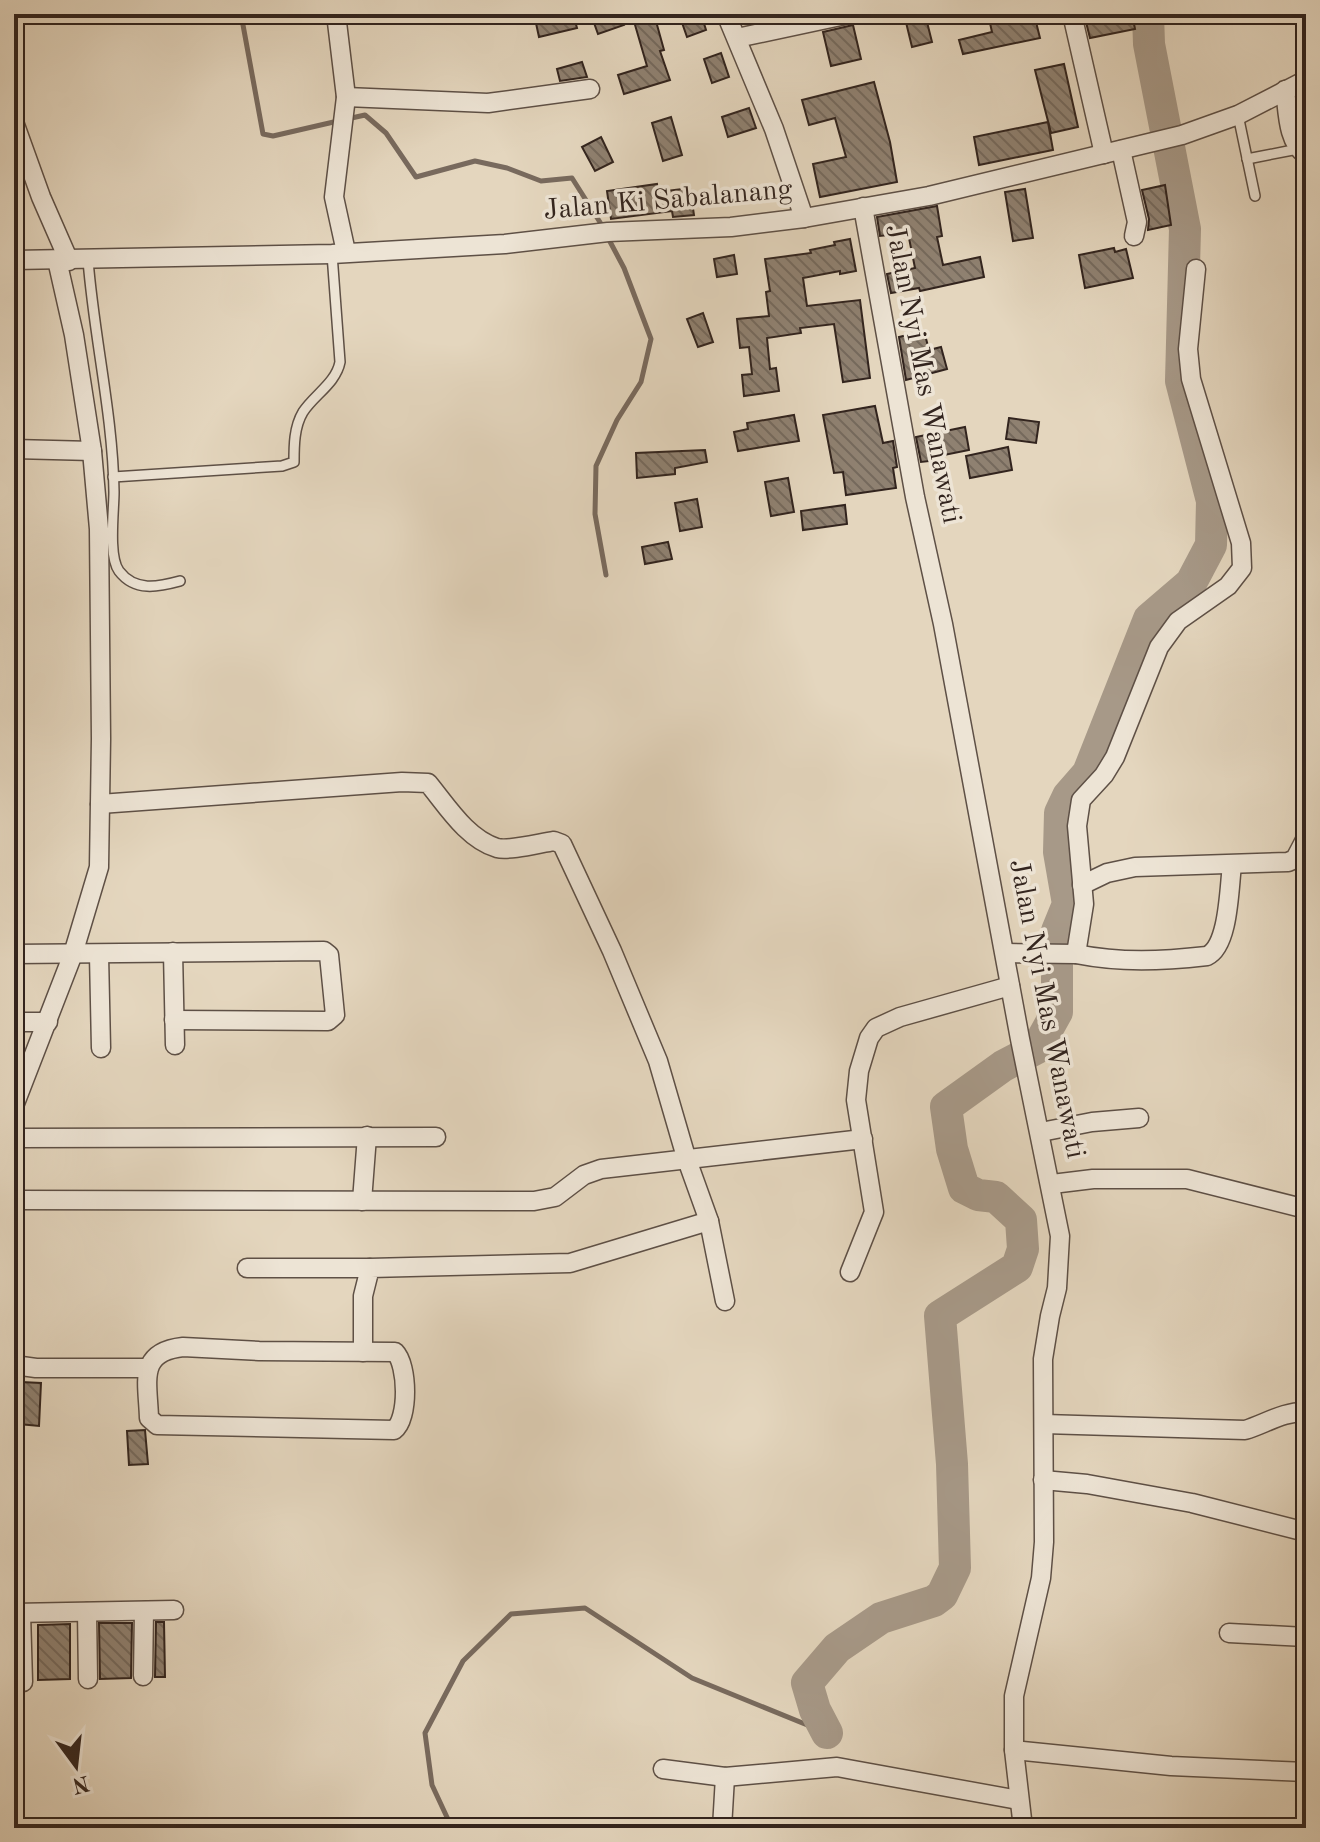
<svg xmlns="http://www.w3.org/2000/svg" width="1320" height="1842" font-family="'Old Standard TT',serif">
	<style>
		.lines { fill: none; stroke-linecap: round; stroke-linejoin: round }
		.stream { stroke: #786a5e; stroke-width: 5 }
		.river { stroke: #a79988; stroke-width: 32 }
		.building { fill: url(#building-back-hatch); stroke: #32241e; stroke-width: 2 }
		.lane-casing { stroke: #5e5046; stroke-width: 12 }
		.street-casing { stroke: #5e5046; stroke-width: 21 }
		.lane { stroke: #ede4d5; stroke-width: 9 }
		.street { stroke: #ede4d5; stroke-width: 18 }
		.labels { text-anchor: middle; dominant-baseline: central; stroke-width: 7; stroke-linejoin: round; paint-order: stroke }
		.street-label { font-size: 28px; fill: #32241e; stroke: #ede4d5 }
	</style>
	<defs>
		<pattern id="building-back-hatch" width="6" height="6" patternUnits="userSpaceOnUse" patternTransform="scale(2)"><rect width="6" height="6" fill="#8f8171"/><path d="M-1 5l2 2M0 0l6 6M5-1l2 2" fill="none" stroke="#75695c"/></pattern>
	</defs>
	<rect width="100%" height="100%" fill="#e4d6be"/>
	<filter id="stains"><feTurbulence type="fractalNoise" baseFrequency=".0025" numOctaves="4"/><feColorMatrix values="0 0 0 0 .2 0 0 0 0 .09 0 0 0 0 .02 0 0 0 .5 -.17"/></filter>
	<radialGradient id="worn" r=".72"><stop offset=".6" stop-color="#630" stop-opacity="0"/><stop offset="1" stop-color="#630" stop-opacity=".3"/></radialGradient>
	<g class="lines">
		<!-- stream -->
		<g class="stream">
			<path d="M241 14 263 134 273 136 338 121"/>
			<path d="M347 119 365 115 386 133 416 177 475 161 507 168 541 181 572 178 603 227"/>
			<path d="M606 575 595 514 596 466 617 420 641 382 651 339 624 268 607 236"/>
			<path d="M452 1828 432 1785 425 1733 463 1661 511 1614 585 1608 692 1678 827 1733"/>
		</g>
		<!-- river -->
		<path class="river" d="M827 1733 815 1710 807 1683 837 1648 881 1618 934 1601 942 1595 955 1568 952 1464 940 1316 1017 1267 1023 1249 1021 1220 996 1197 978 1195 964 1188 952 1149 946 1107 1003 1066 1037 1048 1057 1012V931L1068 904 1059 852 1060 813 1068 796 1088 773 1149 619 1191 583 1211 545 1212 501 1181 381 1185 229 1149 44 1148 14"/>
	</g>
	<!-- building -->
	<g class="building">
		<path d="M534 14H573L577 28 539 37Z"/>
		<path d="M610 14H620L624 25 598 34 593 20Z"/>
		<path d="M646 14H654L664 50 660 51 670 80 624 94 618 75 647 66 633 18Z"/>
		<path d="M679 14H701L706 30 687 37Z"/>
		<path d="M904 14H925L932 42 912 47Z"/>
		<path d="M988 14H1034L1040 38 963 54 959 40 992 32Z"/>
		<path d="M1084 14H1132L1135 29 1090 38Z"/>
		<path d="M853 25 861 59 831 66 823 32Z"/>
		<path d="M721 53 729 77 712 83 704 59Z"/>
		<path d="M582 62 587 77 560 81 557 69Z"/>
		<path d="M1064 64 1078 127 1051 133 1035 70Z"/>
		<path d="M874 82 890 142 897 182 820 197 813 164 846 157 835 118 809 125 802 100Z"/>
		<path d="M749 108 756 128 728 137 722 117Z"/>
		<path d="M671 117 682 155 663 161 652 123Z"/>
		<path d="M1048 122 1053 150 979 165 974 137Z"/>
		<path d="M601 137 613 162 595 171 582 147Z"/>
		<path d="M657 184 658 192 690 188 694 215 673 217 672 211 611 219 607 191Z"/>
		<path d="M1165 185 1171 225 1148 230 1149 219 1142 190Z"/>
		<path d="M1025 189 1033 238 1013 241 1005 192Z"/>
		<path d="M937 206 942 236 937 237 943 265 980 257 984 277 920 291 919 288 891 293 887 274 915 268 908 233 880 236 877 217Z"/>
		<path d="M850 239 856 271 840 274V271L803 278 807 306 860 300 870 378 843 382 834 324 800 328 801 333 767 338 770 369 776 368 779 391 744 396 742 375 752 374 749 347 740 348 737 319 769 316 766 292 770 291 765 259 811 253 810 250 835 245 834 242Z"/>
		<path d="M1114 248 1115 252 1126 249 1133 278 1085 288 1079 255Z"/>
		<path d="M734 255 737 274 717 277 714 259Z"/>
		<path d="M703 313 713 342 698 347 687 319Z"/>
		<path d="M924 331 929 350 941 347 947 369 906 380 899 337Z"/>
		<path d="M875 406 883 443 893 441 897 467 893 468 896 488 846 495 843 472 834 473 823 415Z"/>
		<path d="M794 415 799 441 738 451 734 432 748 429 747 423Z"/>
		<path d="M1009 418 1039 422 1036 443 1006 439Z"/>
		<path d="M965 427 969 450 929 458 930 461 921 462 916 437Z"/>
		<path d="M1008 447 1012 470 970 478 966 456Z"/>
		<path d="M705 450 707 462 675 468V474L637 478 636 453Z"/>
		<path d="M788 478 794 512 771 516 765 482Z"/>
		<path d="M697 499 702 527 680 531 675 503Z"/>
		<path d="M845 505 847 524 803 530 801 511Z"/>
		<path d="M668 542 672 559 645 564 642 547Z"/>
		<path d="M21 1382 41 1383 39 1426 19 1424Z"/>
		<path d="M145 1430 148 1464 129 1465 127 1431Z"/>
		<path d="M156 1622H164L165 1677H155Z"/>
		<path d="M99 1623H132L131 1678 100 1679Z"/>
		<path d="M70 1624V1679L38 1680V1625Z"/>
	</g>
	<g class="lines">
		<defs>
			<g id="lane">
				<path d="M1238 115 1255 196"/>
				<path d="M1247 159 1298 149"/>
				<path d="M88 260C94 337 113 415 114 492 114 511 108 556 119 571 135 592 158 587 180 581"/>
				<path d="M113 477 282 466 294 462C294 446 294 427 303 412 314 395 336 383 340 362L332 254"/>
			</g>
			<g id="street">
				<path d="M336 14 346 97 334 197 346 252"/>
				<path d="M726 14 774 129 804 218"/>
				<path d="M1072 14 1104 154"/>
				<path d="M737 38 850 14"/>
				<path d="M1285 90C1288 111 1287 142 1306 155"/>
				<path d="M346 97 488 103 590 89"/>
				<path d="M14 122 41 197 69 261"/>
				<path d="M1121 150 1137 222 1134 236"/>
				<path d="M863 207 915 497 943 624 1020 1039 1060 1236 1057 1288 1050 1316 1043 1359 1044 1542 1041 1578 1014 1696V1750L1023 1828"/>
				<path d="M14 260 332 254 505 244 608 232 731 227 804 218 929 196 1182 135 1238 115 1306 80"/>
				<path d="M14 449 92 451"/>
				<path d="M100 804 402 782 428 783C447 806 467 839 497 848 510 851 540 843 554 841L562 844 612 951 658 1061 686 1157 709 1221 725 1301"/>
				<path d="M1082 885 1107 873 1135 867 1288 862 1295 859 1306 838"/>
				<path d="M173 952 175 1045"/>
				<path d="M1005 953 1076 954 1084 904 1077 826 1081 800 1104 775 1115 757 1159 647 1178 621 1228 586 1242 568 1241 543 1191 379 1188 349 1196 269"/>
				<path d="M14 954 324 951 329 955 335 1015 328 1021 174 1020"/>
				<path d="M1076 954C1121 963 1162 961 1207 956 1229 946 1229 888 1232 865"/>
				<path d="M99 955 101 1048"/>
				<path d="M14 1022H48"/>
				<path d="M14 1106 73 954 99 867 101 739 99 529 92 451 74 335 57 260"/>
				<path d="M1041 1132 1092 1122 1139 1118"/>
				<path d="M14 1138 436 1137"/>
				<path d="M1052 1184 1093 1179H1187L1306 1209"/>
				<path d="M14 1200 534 1201 555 1197 584 1175 601 1169 863 1139"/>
				<path d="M362 1201 367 1136"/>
				<path d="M247 1268H370"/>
				<path d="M850 1272 874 1212 856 1100 859 1071 869 1038 876 1028 900 1017 1010 986"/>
				<path d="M183 1347 259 1351 395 1352C408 1365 409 1419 394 1430L157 1425 149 1418C148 1382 137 1352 183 1347Z"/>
				<path d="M363 1352V1296L370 1268 570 1263 709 1221"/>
				<path d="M14 1365 36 1368H147"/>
				<path d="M1044 1424 1245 1430C1265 1424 1284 1411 1306 1412"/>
				<path d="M1043 1480 1087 1484 1192 1503 1306 1532"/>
				<path d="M87 1612 88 1679"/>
				<path d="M14 1613 174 1610"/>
				<path d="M21 1613 23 1682"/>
				<path d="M1229 1633 1306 1637"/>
				<path d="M143 1676 144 1611"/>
				<path d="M1014 1750 1171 1766 1306 1772"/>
				<path d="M663 1769 725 1777 837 1767 1018 1800"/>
				<path d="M722 1828 725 1777"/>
			</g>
		</defs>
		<!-- lane casing -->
		<use href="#lane" class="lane-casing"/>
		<!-- street casing -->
		<use href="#street" class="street-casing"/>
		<!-- lane -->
		<use href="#lane" class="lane"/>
		<!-- street -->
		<use href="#street" class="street"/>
	</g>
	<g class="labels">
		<!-- street labels -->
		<g class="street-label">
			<text transform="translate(668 201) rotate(-5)">Jalan Ki Sabalanang</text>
			<text transform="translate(922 374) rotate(79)">Jalan Nyi Mas Wanawati</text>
			<text transform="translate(1046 1009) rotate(79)">Jalan Nyi Mas Wanawati</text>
		</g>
	</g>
	<!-- margin -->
	<rect width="1320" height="1842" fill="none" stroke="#e4d6be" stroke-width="48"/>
	<rect x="16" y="16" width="1288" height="1810" fill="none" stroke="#32241e" stroke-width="4"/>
	<rect x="24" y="24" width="1272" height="1794" fill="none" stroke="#32241e" stroke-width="2"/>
	<!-- north arrow -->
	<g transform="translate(76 1766) rotate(165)" stroke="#ede4d5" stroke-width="6" paint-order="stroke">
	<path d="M0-6L14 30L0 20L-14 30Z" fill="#32241e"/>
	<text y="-12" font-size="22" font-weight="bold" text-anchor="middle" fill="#32241e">N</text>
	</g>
	<rect width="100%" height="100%" filter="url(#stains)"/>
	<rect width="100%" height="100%" fill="url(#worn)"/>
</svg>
